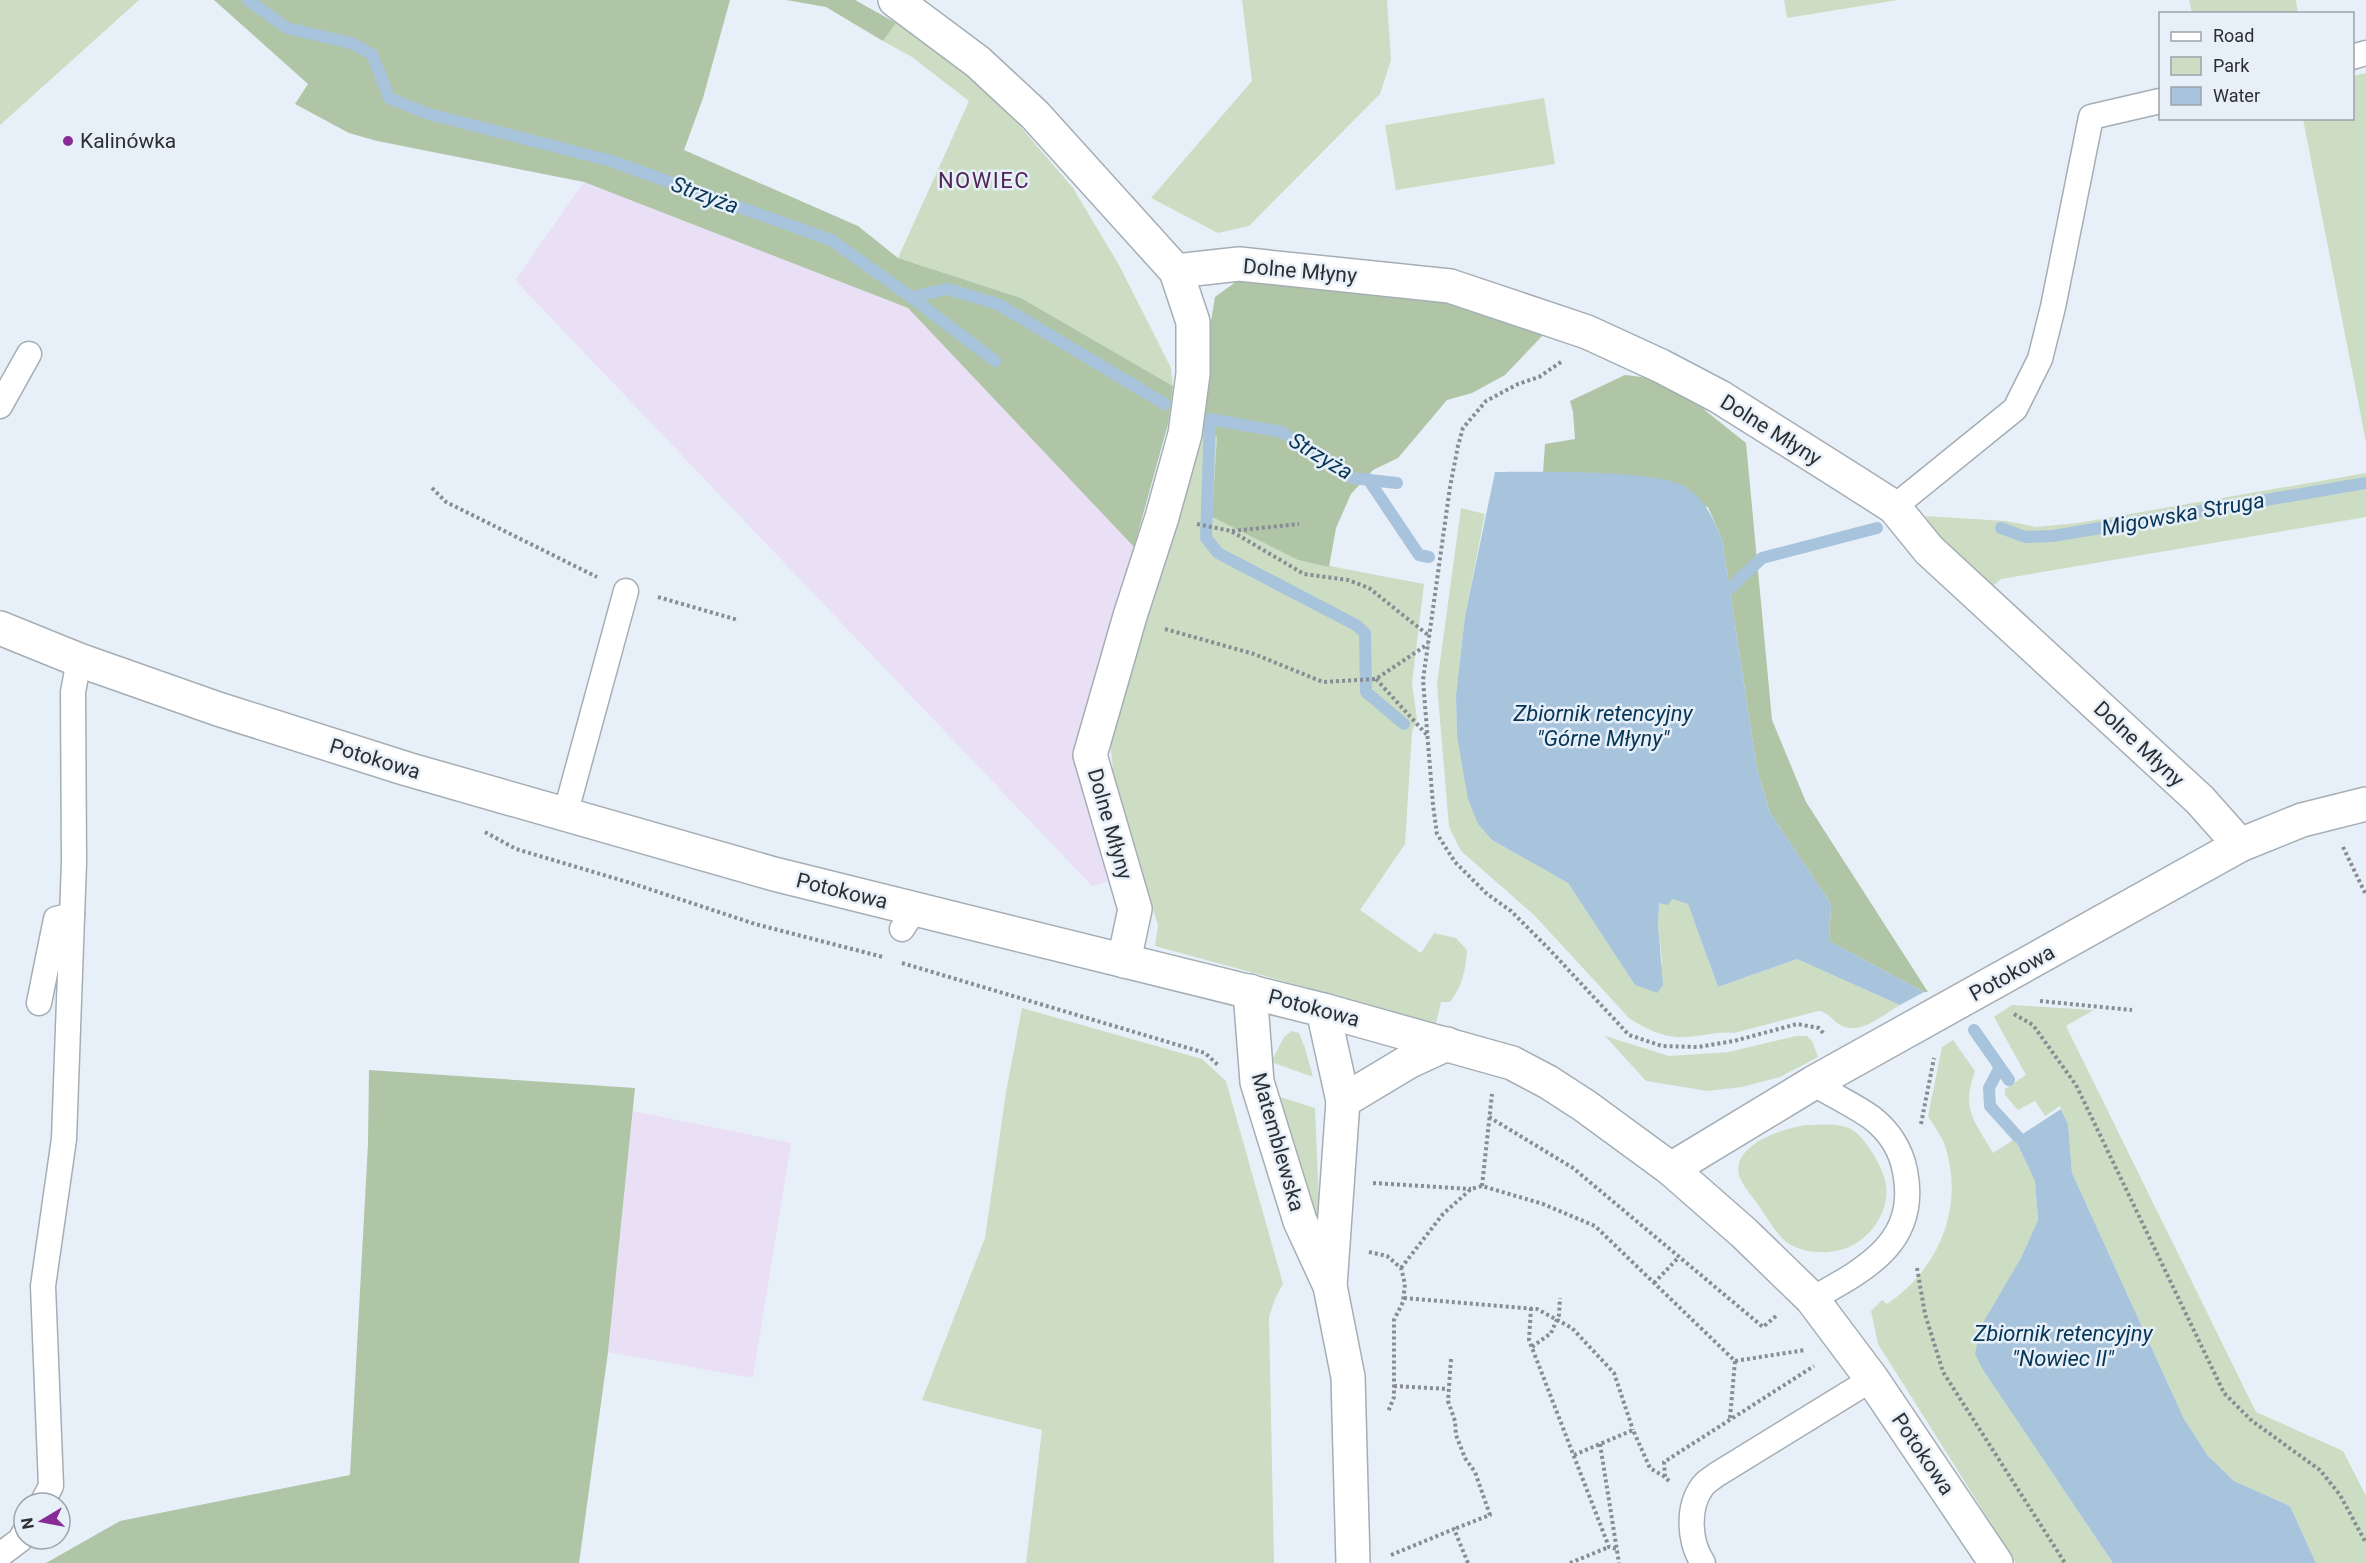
<svg xmlns="http://www.w3.org/2000/svg" width="2366" height="1563" font-family="Roboto,sans-serif">
	<style>
		.industrial { fill: #e9e0f5 }
		.green { fill: #ccddc3 }
		.forest { fill: #b0c4a6 }
		.water { fill: #a8c3dc }
		.lines { fill: none; stroke-linecap: round; stroke-linejoin: round }
		.stream { stroke: #a8c3dc; stroke-width: 12 }
		.lane-casing { stroke: #a5aeb5; stroke-width: 27 }
		.street-casing { stroke: #a5aeb5; stroke-width: 36 }
		.secondary-casing { stroke: #a5aeb5; stroke-width: 36 }
		.path { stroke: #878d93; stroke-width: 4; stroke-dasharray: 3 3; stroke-linecap: butt }
		.lane { stroke: #fff; stroke-width: 24 }
		.street { stroke: #fff; stroke-width: 33 }
		.secondary { stroke: #fff; stroke-width: 33 }
		.path-bridge { stroke: #878d93; stroke-width: 4; stroke-dasharray: 3 3; stroke-linecap: butt }
		.poi-dot { fill: #872c97; stroke: #e7f0f8; stroke-width: 2 }
		.labels { text-anchor: middle; dominant-baseline: central; stroke-width: 5; stroke-linejoin: round; paint-order: stroke }
		.poi-label { font-size: 21px; fill: #2c2f32; stroke: #e7f0f8; text-anchor: start }
		.street-label { font-size: 21px; fill: #2c2f32; stroke: #e7f0f8 }
		.neighbourhood-label { font-size: 22px; letter-spacing: 1.5px; fill: #4f2457; stroke: #e7f0f8 }
		.water-label { font-size: 22px; font-style: italic; fill: #073556; stroke: #e7f0f8 }
	</style>
	<rect width="100%" height="100%" fill="#e7f0f8"/>
	<!-- industrial -->
	<g class="industrial">
		<path d="M584 182 908 308 1134 547 1083 730 1114 880 1092 886 515 280Z"/>
		<path d="M633 1111 791 1143 753 1378 608 1352Z"/>
	</g>
	<!-- green -->
	<g class="green">
		<path d="M0 0H139L0 125Z"/>
		<path d="M1242 0H1387L1391 60 1380 94 1249 226 1218 233 1151 198 1252 81Z"/>
		<path d="M1784 0H1898L1787 18Z"/>
		<path d="M2189 0H2296L2298 13H2192Z"/>
		<path d="M896 23 928 42 989 90 1073 188 1119 265 1171 368 1173 386 1021 298 898 258 969 101 912 57 883 41Z"/>
		<path d="M2366 73V442L2303 119 2352 118 2353 76Z"/>
		<path d="M1544 98 1555 164 1396 190 1385 125Z"/>
		<path d="M1198 424 1217 435 1212 517 1298 560 1424 584 1412 683 1417 719 1412 732 1405 844 1360 910 1421 953 1434 933 1456 938 1467 950C1466 969 1462 987 1450 1002H1441L1436 1023 1155 946 1158 925 1115 790 1110 740 1183 506Z"/>
		<path d="M2366 473V517L2001 579 1990 589C1966 567 1939 547 1926 516L2006 521 2036 527 2078 523Z"/>
		<path d="M1461 508 1485 514 1465 616 1456 696 1457 736 1478 824 1492 840 1568 883 1635 985 1657 993 1662 962 1658 924 1659 903 1672 899 1688 904 1718 987 1797 959 1900 1005C1884 1014 1861 1035 1842 1026 1832 1021 1829 1012 1818 1011L1734 1033C1718 1031 1703 1036 1687 1037 1666 1039 1645 1029 1629 1018L1534 915 1461 851 1449 827 1437 684Z"/>
		<path d="M2012 1005 2094 1010 2066 1026 2256 1412 2343 1451 2366 1496V1563H2316L2290 1506 2234 1481 2208 1456 2184 1419 2072 1173 2068 1124 2060 1106 2045 1116 2035 1101 2018 1110 2005 1095V1089L2026 1075 1994 1017Z"/>
		<path d="M1022 1008 1202 1059 1226 1081 1283 1284 1275 1299 1269 1317 1274 1563H1026L1042 1430 922 1400 985 1238 1006 1092Z"/>
		<path d="M1292 1031 1299 1033 1305 1048 1313 1077 1271 1062 1284 1037Z"/>
		<path d="M1605 1036 1669 1056 1729 1052 1796 1036H1807L1812 1041 1818 1057 1780 1077 1742 1087 1708 1091 1646 1081Z"/>
		<path d="M1953 1040 1975 1071C1961 1110 1974 1120 1993 1153L2015 1139 2035 1181 2038 1220 2021 1258 1983 1370 2113 1563H2016L1878 1344 1871 1311 1882 1300 1887 1304C1938 1270 1964 1209 1946 1149 1943 1137 1934 1126 1928 1116L1942 1047Z"/>
		<path d="M1274 1095 1315 1108 1320 1228Z"/>
		<path d="M1805 1125C1818 1125 1833 1123 1846 1127 1858 1131 1865 1142 1872 1152 1878 1162 1884 1173 1886 1185 1890 1212 1869 1241 1844 1249 1826 1255 1797 1253 1783 1239 1774 1230 1766 1216 1759 1206 1753 1197 1742 1186 1739 1175 1732 1144 1783 1129 1805 1125Z"/>
	</g>
	<!-- forest -->
	<g class="forest">
		<path d="M214 0H730L703 98 684 150 858 226 898 258 1021 298 1173 386 1168 424 1134 547 908 308 584 182 377 141 349 133 295 104 308 84Z"/>
		<path d="M786 0H855L896 23 883 41 826 7Z"/>
		<path d="M1271 280 1465 304 1544 334 1505 375 1472 393 1447 400 1398 458 1373 470 1351 494 1336 528 1329 567 1298 560 1212 517 1217 436 1198 424 1202 376 1215 297 1237 281Z"/>
		<path d="M1625 375 1667 380 1746 443 1772 720 1806 802 1928 992H1924L1829 941 1831 904 1770 813 1757 769 1722 539 1708 507 1543 473 1545 444 1575 439 1573 412 1570 401Z"/>
		<path d="M369 1070 635 1088 608 1352 579 1563H46L120 1521 350 1475 368 1144Z"/>
	</g>
	<!-- water -->
	<g class="water">
		<path d="M1495 472C1535 472 1656 469 1686 487 1705 500 1713 518 1722 539L1757 769 1770 813 1831 904 1829 941 1924 992 1900 1005 1797 959 1718 987 1688 904 1672 899 1668 905 1659 903 1658 924 1663 985 1657 993 1635 985 1568 883 1492 840 1478 824 1468 799 1457 736 1456 696 1465 616Z"/>
		<path d="M2061 1109 2068 1124 2072 1173 2184 1419 2208 1456 2234 1481 2290 1506 2316 1563H2113L1983 1370 1975 1354 1980 1328 2021 1258 2038 1220 2035 1181 2015 1139Z"/>
	</g>
	<g class="lines">
		<!-- stream -->
		<g class="stream">
			<path d="M248 0 287 28 351 43 372 54 389 98 429 114 611 161 831 240 911 297 947 289 998 304 1165 404"/>
			<path d="M911 297 995 361"/>
			<path d="M1368 479 1419 555 1429 557"/>
			<path d="M1397 483 1352 478 1282 432 1210 419 1206 538 1218 553 1356 625 1365 633 1366 692 1404 724"/>
			<path d="M2001 528 2025 537 2053 536 2366 483"/>
			<path d="M1730 588 1762 558 1877 528"/>
			<path d="M1974 1030 2009 1080"/>
			<path d="M2000 1067 1989 1088 1990 1106 2018 1137"/>
		</g>
		<defs>
			<g id="lane">
				<path d="M2352 57 2366 53"/>
				<path d="M0 406 29 354"/>
				<path d="M1894 507 2015 409 2040 359 2053 307 2091 117 2160 101"/>
				<path d="M565 815 626 591"/>
				<path d="M902 929 915 909"/>
				<path d="M39 1003 56 919 72 915"/>
				<path d="M1812 1299C1866 1269 1919 1242 1905 1171 1901 1150 1889 1131 1872 1118 1854 1105 1832 1095 1813 1083"/>
				<path d="M42 1503 51 1486 43 1286 64 1139 74 862 73 692 79 660"/>
				<path d="M0 1555 20 1540 24 1533"/>
				<path d="M1703 1563C1689 1542 1687 1508 1702 1487 1705 1482 1711 1479 1716 1475L1872 1379"/>
			</g>
			<g id="street">
				<path d="M895 0 978 62 1035 115 1176 271 1193 322V374L1185 434 1162 517 1130 616 1090 755 1135 909 1124 961"/>
				<path d="M1176 271 1239 264 1450 286 1587 332 1661 366 1720 397 1847 477 1894 507 1929 550 2200 800 2240 845"/>
				<path d="M1323 1010 1512 1063 1548 1082 1585 1106 1671 1169 1744 1233 1812 1299 1872 1379 1996 1563"/>
				<path d="M1343 1101 1408 1062 1447 1044"/>
				<path d="M1671 1169 1813 1083 2240 845 2302 820 2366 804"/>
			</g>
			<g id="secondary">
				<path d="M0 628 79 660 218 709 407 769 774 874 1323 1010 1343 1101 1330 1286"/>
				<path d="M1250 991 1257 1082 1300 1221 1330 1286 1348 1377 1353 1563"/>
			</g>
		</defs>
		<!-- lane casing -->
		<use href="#lane" class="lane-casing"/>
		<!-- street casing -->
		<use href="#street" class="street-casing"/>
		<!-- secondary casing -->
		<use href="#secondary" class="secondary-casing"/>
		<!-- path -->
		<g class="path">
			<path d="M1561 362 1539 377 1518 384 1486 401 1463 428 1458 446 1450 487 1423 680 1433 805 1437 834 1455 862 1487 894 1511 911 1549 949 1629 1035 1662 1046 1698 1047 1734 1041 1797 1024 1819 1028 1824 1034"/>
			<path d="M432 488 446 502 597 577"/>
			<path d="M1197 524 1231 531 1304 574 1348 580 1369 588 1428 635"/>
			<path d="M1232 531 1299 524"/>
			<path d="M658 597 738 620"/>
			<path d="M1165 629 1254 654 1323 682 1376 679 1428 644"/>
			<path d="M1376 679 1427 735"/>
			<path d="M485 832 516 849 634 884 755 924 883 957"/>
			<path d="M2343 847 2366 895"/>
			<path d="M902 963 1205 1053 1218 1065"/>
			<path d="M2040 1001 2132 1010"/>
			<path d="M2014 1014 2033 1025 2076 1085 2224 1393 2252 1421 2320 1470 2340 1495 2366 1543"/>
			<path d="M1489 1117 1573 1168 1763 1327 1776 1316"/>
			<path d="M1921 1124 1934 1058"/>
			<path d="M1373 1183 1471 1189"/>
			<path d="M1482 1186 1492 1094"/>
			<path d="M1369 1252 1387 1256 1401 1268 1405 1284 1403 1302 1394 1320V1397L1388 1412"/>
			<path d="M1401 1268 1443 1214 1471 1189 1482 1186 1543 1204 1595 1226 1735 1361 1805 1350"/>
			<path d="M1917 1268 1925 1314 1943 1372 2065 1563"/>
			<path d="M1654 1283 1679 1257"/>
			<path d="M1404 1298 1537 1309 1572 1328 1614 1373 1633 1430"/>
			<path d="M1531 1308 1529 1340 1609 1547 1617 1549"/>
			<path d="M1532 1347 1551 1333"/>
			<path d="M1451 1359 1448 1401 1455 1421 1456 1435 1465 1458 1475 1472 1490 1515 1454 1529"/>
			<path d="M1394 1386 1448 1389"/>
			<path d="M1730 1418 1735 1361"/>
			<path d="M1600 1444 1619 1563"/>
			<path d="M1574 1455 1633 1430 1650 1468 1665 1477"/>
			<path d="M1669 1481 1665 1477 1664 1462 1814 1366"/>
			<path d="M1391 1555 1454 1529 1468 1563"/>
			<path d="M1570 1563 1609 1547"/>
		</g>
		<!-- lane -->
		<use href="#lane" class="lane"/>
		<!-- street -->
		<use href="#street" class="street"/>
		<!-- secondary -->
		<use href="#secondary" class="secondary"/>
		<!-- path-bridge -->
		<path class="path-bridge" d="M1551 1333 1559 1315 1560 1298"/>
	</g>
	<!-- markers -->
	<circle class="poi-dot" cx="68" cy="141" r="6"/>
	<g class="labels">
		<!-- poi labels -->
		<g class="poi-label">
			<text x="80" y="141">Kalinówka</text>
		</g>
		<!-- street labels -->
		<g class="street-label">
			<text transform="translate(1300 271) rotate(5)">Dolne Młyny</text>
			<text transform="translate(1771 430) rotate(32)">Dolne Młyny</text>
			<text transform="translate(2139 744) rotate(43)">Dolne Młyny</text>
			<text transform="translate(375 759) rotate(17)">Potokowa</text>
			<text transform="translate(1110 824) rotate(74)">Dolne Młyny</text>
			<text transform="translate(842 891) rotate(14)">Potokowa</text>
			<text transform="translate(2012 973) rotate(-29)">Potokowa</text>
			<text transform="translate(1314 1008) rotate(15)">Potokowa</text>
			<text transform="translate(1278 1142) rotate(74)">Matemblewska</text>
			<text transform="translate(1923 1454) rotate(56)">Potokowa</text>
		</g>
		<!-- neighbourhood labels -->
		<g class="neighbourhood-label">
			<text x="984" y="180">NOWIEC</text>
		</g>
		<!-- water labels -->
		<g class="water-label">
			<text transform="translate(705 195) rotate(20)">Strzyża</text>
			<text transform="translate(1321 456) rotate(31)">Strzyża</text>
			<text transform="translate(2183 514) rotate(-10)">Migowska Struga</text>
			<text x="1603" y="713">Zbiornik retencyjny<tspan x="1603" dy="25">"Górne Młyny"</tspan></text>
			<text x="2063" y="1333">Zbiornik retencyjny<tspan x="2063" dy="25">"Nowiec II"</tspan></text>
		</g>
	</g>
	<!-- legend -->
	<rect x="2159" y="12" width="195" height="108" fill="#e7f0f8" stroke="#9ca3a9" stroke-width="1.5"/>
	<rect x="2171" y="32" width="30" height="9" fill="#ffffff" stroke="#9ca3a9" stroke-width="1.5"/>
	<text x="2213" y="42" font-size="18" fill="#2c2f32">Road</text>
	<rect x="2171" y="57" width="30" height="18" fill="#ccddc3" stroke="#9ca3a9" stroke-width="1.5"/>
	<text x="2213" y="72" font-size="18" fill="#2c2f32">Park</text>
	<rect x="2171" y="87" width="30" height="18" fill="#a8c3dc" stroke="#9ca3a9" stroke-width="1.5"/>
	<text x="2213" y="102" font-size="18" fill="#2c2f32">Water</text>
	<!-- north arrow -->
	<g transform="translate(42 1521) rotate(260)"><circle r="28" fill="#e7f0f8" stroke="#9ca3a9" stroke-width="1.5"/>
	<path d="M0-4.5L10 22L0 15L-10 22Z" fill="#872c97"/>
	<text y="-9" font-size="16" font-weight="bold" text-anchor="middle" fill="#2c2f32">N</text>
	</g>
</svg>
